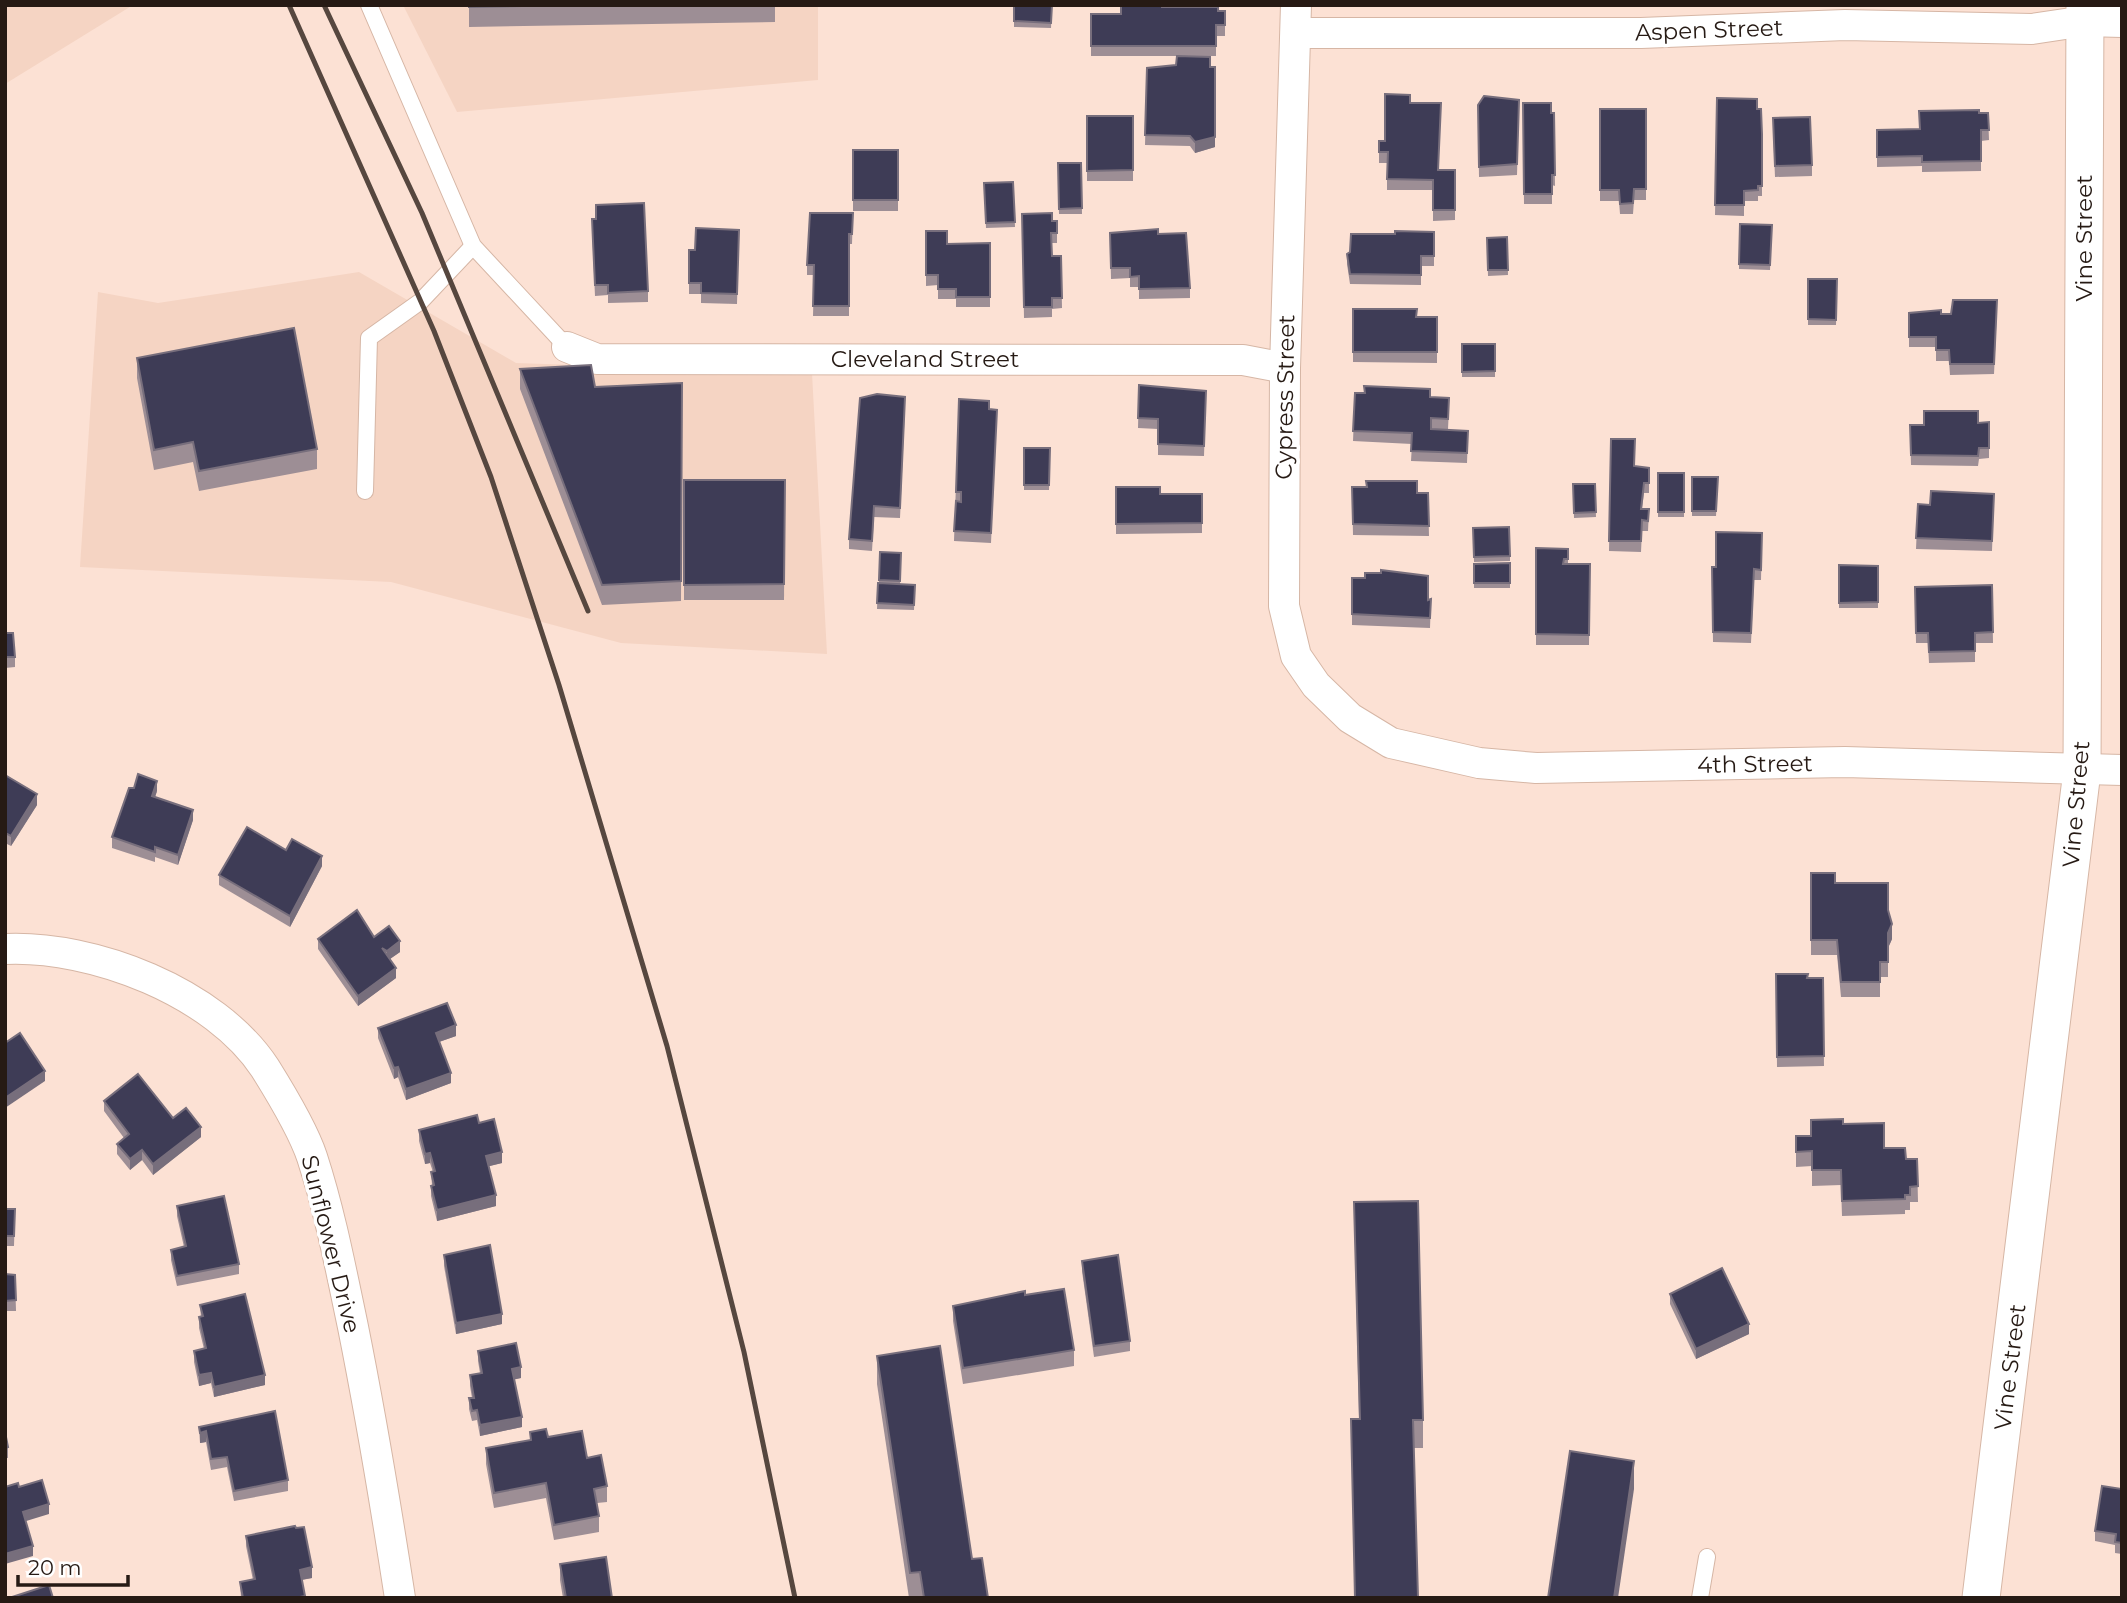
<svg xmlns="http://www.w3.org/2000/svg" width="2127" height="1603" font-family="Montserrat,sans-serif">
	<style>
		.built { fill: #f5d4c3 }
		.lines { fill: none; stroke-linecap: round; stroke-linejoin: round }
		.service-casing { stroke: #d6b6a5; stroke-width: 18 }
		.minor-casing { stroke: #d6b6a5; stroke-width: 32 }
		.tertiary-casing { stroke: #d6b6a5; stroke-width: 39 }
		.service { stroke: #fff; stroke-width: 16 }
		.minor { stroke: #fff; stroke-width: 30 }
		.tertiary { stroke: #fff; stroke-width: 37 }
		.rail { stroke: #56473f; stroke-width: 5 }
		.wall { fill: #9d8e95 }
		.shaded-wall { fill: #776e7c }
		.building { fill: #3e3c56; stroke: #776e7c; stroke-width: 2 }
		.labels { text-anchor: middle; dominant-baseline: central; stroke-width: 7; stroke-linejoin: round; paint-order: stroke }
		.street-label { font-size: 23px; fill: #261a14; stroke: #fff }
	</style>
	<rect width="100%" height="100%" fill="#fce1d4"/>
	<!-- built -->
	<g class="built">
		<path d="M5 5H133L5 84Z"/>
		<path d="M403 5H818V80L457 112Z"/>
		<path d="M359 272 516 363 812 373 827 654 621 643 391 582 80 567 98 292 158 303Z"/>
	</g>
	<g class="lines">
		<defs>
			<g id="service">
				<path d="M369 5 473 246 567 347"/>
				<path d="M365 491 369 338 421 301 473 246"/>
				<path d="M1700 1598 1707 1557"/>
			</g>
			<g id="minor">
				<path d="M1296 5 1285 368 1284 606 1296 656 1316 685 1350 718 1391 743 1479 763 1536 768 1845 762 2122 770"/>
				<path d="M1296 33H1641L1845 25 2032 29 2085 21 2122 22"/>
				<path d="M567 347 597 359 1243 360 1285 368"/>
				<path d="M5 949C93 945 215 992 265 1068 280 1092 303 1130 312 1157 330 1212 341 1270 353 1327 371 1417 386 1507 400 1598"/>
			</g>
			<path id="tertiary" d="M1981 1598 2082 771 2085 5"/>
		</defs>
		<!-- service casing -->
		<use href="#service" class="service-casing"/>
		<!-- minor casing -->
		<use href="#minor" class="minor-casing"/>
		<!-- tertiary casing -->
		<use href="#tertiary" class="tertiary-casing"/>
		<!-- service -->
		<use href="#service" class="service"/>
		<!-- minor -->
		<use href="#minor" class="minor"/>
		<!-- tertiary -->
		<use href="#tertiary" class="tertiary"/>
		<!-- rail -->
		<g class="rail">
			<path d="M289 5 434 331 491 477 559 685 667 1046 744 1352 795 1598"/>
			<path d="M324 5 422 213 588 611"/>
		</g>
	</g>
	<!-- wall -->
	<g class="wall">
		<path d="M469 5H775V22L469 27Z"/>
		<path d="M1014 5H1052L1051 28 1014 27Z"/>
		<path d="M1162 7 1225 11V36H1216V56H1185L1215 147 1195 153 1190 146 1145 145 1147 68 1176 65 1177 56H1091V14H1121Z"/>
		<path d="M1717 98 1757 109 1762 134V196H1758V201H1744V216L1715 215Z"/>
		<path d="M1519 100 1517 175 1479 177 1478 105Z"/>
		<path d="M1410 103 1438 170H1455V220L1433 221V190H1387V163H1379V141H1385Z"/>
		<path d="M1523 103 1551 113H1554L1555 186 1552 185V204H1524Z"/>
		<path d="M1600 109H1646V200H1634L1633 214H1620L1619 201H1600Z"/>
		<path d="M1979 113H1988L1989 140 1981 141V171L1922 172V166L1877 167V130L1919 129Z"/>
		<rect x="1087" y="116" width="46" height="65"/>
		<path d="M1773 129 1812 165V176L1775 177Z"/>
		<rect x="853" y="150" width="45" height="61"/>
		<path d="M1058 163H1081L1082 214H1059Z"/>
		<path d="M1013 182 1015 227 986 228 984 183Z"/>
		<path d="M853 213 852 244H849V316H813L814 275H807V265Z"/>
		<path d="M1022 214 1052 221H1057V243H1051L1052 256H1061L1062 308 1052 309V317L1024 318Z"/>
		<path d="M1772 225 1770 270 1739 269V264Z"/>
		<path d="M592 229 648 291V302L608 303V295L595 296Z"/>
		<path d="M739 230 737 304 701 303V294H689V250H695Z"/>
		<path d="M926 231 947 244 990 243V307H956V299H938V285L926 286Z"/>
		<path d="M1434 232V266H1421V285L1350 284 1347 264V254L1395 234Z"/>
		<path d="M1110 233 1158 234 1190 288V298L1139 299V287H1130V278L1111 279Z"/>
		<path d="M1507 237 1508 275 1488 276 1487 238Z"/>
		<path d="M1808 279H1837L1836 325H1808Z"/>
		<path d="M1353 309 1416 317H1437V363L1353 362Z"/>
		<path d="M1997 310 1994 374 1950 375 1949 361H1936V347H1909V313L1941 314Z"/>
		<rect x="1462" y="344" width="33" height="33"/>
		<path d="M137 358 317 449V469L199 491 193 462 154 470 137 378Z"/>
		<path d="M520 369 595 387 682 383 681 601 602 605 520 389Z"/>
		<path d="M1139 385 1206 391 1204 456 1158 455V429L1138 428Z"/>
		<path d="M1364 386 1430 397 1449 408 1448 429H1431L1468 431 1467 463 1411 461 1412 444 1353 441 1355 393H1364Z"/>
		<path d="M959 399 989 409 997 410 991 543 954 541Z"/>
		<path d="M905 407 900 518 874 517 872 551 849 549V539Z"/>
		<path d="M1989 422V458L1979 459 1978 466 1911 465 1910 425Z"/>
		<path d="M1611 439 1634 466 1649 468V493H1644L1642 509H1649L1648 531H1642L1641 552 1609 551Z"/>
		<path d="M1024 448H1050L1049 490H1024Z"/>
		<rect x="1658" y="473" width="26" height="44"/>
		<path d="M1692 477H1718L1716 516H1692Z"/>
		<path d="M684 480H785L784 600H684Z"/>
		<path d="M1573 484H1595L1596 517 1574 518Z"/>
		<path d="M1116 487 1160 494H1202V533L1116 534Z"/>
		<path d="M1352 487 1417 493H1428L1429 536 1353 535Z"/>
		<path d="M1994 494 1992 551 1916 549 1918 504 1930 505Z"/>
		<path d="M1473 528 1510 556V561L1474 562Z"/>
		<path d="M1762 533 1761 580H1754L1751 643 1713 642 1712 567H1716Z"/>
		<path d="M1536 548 1568 549V564H1590L1589 645H1536Z"/>
		<path d="M901 553 900 584 915 585 914 610 877 609 878 583H879V580Z"/>
		<path d="M1510 563V588H1474V564Z"/>
		<path d="M1839 565 1878 566V608H1839Z"/>
		<path d="M1352 578 1428 600 1431 599 1430 628 1352 625Z"/>
		<path d="M1992 585 1993 643H1975V662L1929 663 1928 643H1916L1915 587Z"/>
		<path d="M5 633 15 657V667L5 668Z"/>
		<path d="M5 775 37 805 11 846 5 843Z"/>
		<path d="M157 791 155 797 193 820 178 865 155 857V862L112 848V837Z"/>
		<path d="M286 850 322 866 290 927 219 885V875Z"/>
		<path d="M1811 873 1888 910 1892 939 1888 948V977H1880V997H1841L1837 955H1811Z"/>
		<path d="M374 937 400 952 390 959 396 978 358 1006 318 949V939Z"/>
		<path d="M1776 974 1808 978H1823L1824 1066 1777 1067Z"/>
		<path d="M378 1028 456 1036 439 1042 451 1083 406 1100 398 1077 394 1079 378 1038Z"/>
		<path d="M104 1101 173 1118 201 1137 153 1175 142 1160 130 1170 117 1154V1144L124 1138 104 1111Z"/>
		<path d="M1811 1120 1843 1124 1884 1148 1906 1159H1917L1918 1202H1910V1210H1905V1214L1842 1216 1841 1185 1812 1186V1166L1796 1167V1136H1811Z"/>
		<path d="M479 1123 502 1163 489 1166 496 1206 437 1221 431 1196V1186L432 1185 431 1172H433L430 1163 425 1164 419 1141V1130Z"/>
		<path d="M1354 1202 1423 1420V1448H1414L1418 1598H1355L1351 1419H1359Z"/>
		<path d="M177 1206 239 1264V1274L177 1286 171 1260V1250L184 1247 177 1216Z"/>
		<path d="M5 1209H15L14 1246H5Z"/>
		<path d="M444 1255 502 1324 456 1334 444 1266Z"/>
		<path d="M1082 1261 1130 1341V1351L1094 1357 1082 1271Z"/>
		<path d="M5 1274 15 1275 16 1311H5Z"/>
		<path d="M1670 1294 1749 1334 1696 1359 1670 1304Z"/>
		<path d="M1025 1295 1074 1350V1366L963 1384 953 1321V1306Z"/>
		<path d="M200 1305 265 1385 214 1397 211 1383 199 1386 194 1362V1351L204 1349 199 1328V1317H201Z"/>
		<path d="M478 1351 521 1378 514 1379 522 1427 480 1436 477 1420 472 1421 469 1409V1398H472L470 1386V1375L480 1373 478 1361Z"/>
		<path d="M877 1356 972 1559 988 1598H909L877 1384Z"/>
		<path d="M199 1427 288 1480V1491L234 1501 227 1467 211 1470 206 1442 200 1443Z"/>
		<path d="M5 1432 8 1447V1458H5Z"/>
		<path d="M530 1432 548 1437 587 1458 607 1486V1502L597 1503 599 1516V1532L554 1540 546 1498 494 1508 486 1464V1448L530 1440Z"/>
		<path d="M2122 1489V1554L2115 1553V1545L2095 1541V1531Z"/>
		<path d="M246 1536 312 1578 302 1580 305 1598H241L240 1582 253 1580 246 1546Z"/>
		<path d="M560 1564 612 1598H563L560 1580Z"/>
	</g>
	<!-- shaded-wall -->
	<g class="shaded-wall">
		<path d="M1215 67V147L1195 153V142Z"/>
		<path d="M157 781V791L152 806V796Z"/>
		<path d="M37 794V805L11 846V836Z"/>
		<path d="M193 810V820L178 865V855Z"/>
		<path d="M322 856V866L290 927V916Z"/>
		<path d="M1892 924V939L1888 948V933Z"/>
		<path d="M400 941V952L387 961V951Z"/>
		<path d="M396 968V978L358 1006V996Z"/>
		<path d="M456 1025V1036L436 1043V1033Z"/>
		<path d="M398 1067V1077L394 1079V1068Z"/>
		<path d="M45 1071V1081L5 1108V1098Z"/>
		<path d="M451 1073V1083L406 1100V1089Z"/>
		<path d="M201 1127V1137L153 1175V1164Z"/>
		<path d="M142 1150V1160L130 1170V1159Z"/>
		<path d="M502 1152V1163L486 1167V1156Z"/>
		<path d="M430 1153V1163L425 1164V1154Z"/>
		<path d="M496 1195V1206L437 1221V1210Z"/>
		<path d="M502 1314V1324L456 1334V1323Z"/>
		<path d="M1749 1324V1334L1696 1359V1349Z"/>
		<path d="M521 1367V1378L512 1380V1369Z"/>
		<path d="M211 1373V1383L199 1386V1375Z"/>
		<path d="M265 1375V1385L214 1397V1387Z"/>
		<path d="M522 1417V1427L480 1436V1425Z"/>
		<path d="M206 1431V1442L200 1443V1433Z"/>
		<path d="M1634 1461V1489L1618 1598H1614Z"/>
		<path d="M49 1504V1514L23 1522V1512Z"/>
		<path d="M33 1546V1556L5 1564V1554Z"/>
		<path d="M312 1567V1578L300 1580V1570Z"/>
	</g>
	<!-- building -->
	<g class="building">
		<path d="M469 5H579L469 7Z"/>
		<path d="M1014 5H1052L1051 23 1014 21Z"/>
		<path d="M1121 5H1162V7H1218V11H1225V25H1216V46H1091V14H1121Z"/>
		<path d="M1177 56 1210 57V67H1215V137L1195 142 1190 136 1145 135 1147 68 1176 65Z"/>
		<path d="M1385 94 1410 95V103H1441L1438 170H1455V210H1433V180L1387 179 1388 152H1379V141H1385Z"/>
		<path d="M1484 96 1519 100 1517 164 1479 167 1478 105Z"/>
		<path d="M1717 98 1757 99V109H1761L1762 134V186H1758V190L1744 191V205H1715Z"/>
		<path d="M1523 103H1551V113H1554L1555 175H1552V194H1524Z"/>
		<path d="M1600 109H1646V189H1634L1633 203 1620 204 1619 190H1600Z"/>
		<path d="M1979 110V113H1988L1989 130H1981V161L1922 162V156L1877 157V130L1920 129 1919 111Z"/>
		<path d="M1087 116H1133V170L1087 171Z"/>
		<path d="M1810 117 1812 165 1775 166 1773 118Z"/>
		<rect x="853" y="150" width="45" height="50"/>
		<path d="M1058 163H1081L1082 208 1059 209Z"/>
		<path d="M1013 182 1015 222 986 223 984 183Z"/>
		<path d="M644 203 648 291 608 293V285H595L592 219H596V205Z"/>
		<path d="M810 213H853L852 234H849V306H813L814 265H807Z"/>
		<path d="M1052 213V221H1057V233H1051L1052 256H1061L1062 298H1052V307H1024L1022 214Z"/>
		<path d="M1740 224 1772 225 1770 265 1739 264Z"/>
		<path d="M696 228 739 230 737 294 701 293V283H689V250H695Z"/>
		<path d="M1158 229V234L1186 233 1190 288 1139 289V276L1130 277V268H1111L1110 233Z"/>
		<path d="M926 231H947V244L990 243V297H956V289H938V275H926Z"/>
		<path d="M1395 231 1434 232V256H1421V275L1350 274 1347 254 1350 252 1351 234H1395Z"/>
		<path d="M1507 237 1508 270H1488L1487 238Z"/>
		<path d="M1808 279H1837L1836 320 1808 319Z"/>
		<path d="M1953 300H1997L1994 364H1950L1949 350H1936V337H1909V313L1941 310V314H1951Z"/>
		<path d="M1353 309H1417L1416 317H1437V352H1353Z"/>
		<path d="M294 328 317 449 199 471 193 442 154 450 137 358Z"/>
		<path d="M1462 344H1495V371L1462 372Z"/>
		<path d="M591 365 595 387 682 383 681 581 602 585 520 369Z"/>
		<path d="M1139 385 1206 391 1204 446 1158 444V419L1138 418Z"/>
		<path d="M1364 386 1430 389V397L1449 398 1448 419 1431 418V429L1468 431 1467 453 1411 451 1412 433 1353 431 1355 393H1365Z"/>
		<path d="M877 394 905 397 900 508 874 506 872 541 849 539 860 398Z"/>
		<path d="M959 399 989 401V409L997 410 991 533 954 531 956 501 961 502V492H956Z"/>
		<path d="M1924 411H1978V423L1989 422V448H1979L1978 456 1911 455 1910 425H1924Z"/>
		<path d="M1611 439H1635L1634 466 1649 468V483H1644L1641 509H1649L1648 521 1642 520 1641 541H1609Z"/>
		<path d="M1024 448H1050L1049 485H1024Z"/>
		<rect x="1658" y="473" width="26" height="39"/>
		<path d="M1692 477H1718L1716 511H1692Z"/>
		<path d="M684 480H785L784 584 684 585Z"/>
		<path d="M1366 481H1417V493H1428L1429 526 1353 524 1352 487H1367Z"/>
		<path d="M1573 484H1595L1596 512 1574 513Z"/>
		<path d="M1116 487H1160V494H1202V523L1116 524Z"/>
		<path d="M1931 491 1994 494 1992 541 1916 538 1918 504 1930 505Z"/>
		<path d="M1509 527 1510 556 1474 557 1473 528Z"/>
		<path d="M1716 532 1762 533 1761 570 1754 569 1751 633 1713 632 1712 567H1716Z"/>
		<path d="M1536 548 1568 549V559H1564L1563 564H1590L1589 635 1536 634Z"/>
		<path d="M880 552 901 553 900 581 879 580Z"/>
		<path d="M1510 563V583H1474V564Z"/>
		<path d="M1839 565 1878 566V602L1839 603Z"/>
		<path d="M1381 570 1428 576V600L1431 599 1430 618 1352 614V578H1365V573H1381Z"/>
		<path d="M878 583 915 585 914 605 877 603Z"/>
		<path d="M1992 585 1993 632 1975 633V651L1929 652 1928 633H1916L1915 587Z"/>
		<path d="M5 633H13L15 657H5Z"/>
		<path d="M138 774 157 781 152 796 193 810 178 855 155 847V852L112 837 129 788H134Z"/>
		<path d="M5 775 37 794 11 836 5 833Z"/>
		<path d="M247 827 286 850 292 839 322 856 290 916 219 875Z"/>
		<path d="M1811 873H1835V883H1888V910L1892 924 1888 933V962H1880V982H1841L1837 940H1811Z"/>
		<path d="M357 910 374 937 389 926 400 941 387 951 382 948 396 968 358 996 318 939Z"/>
		<path d="M1776 974H1808L1807 978H1823L1824 1056 1777 1057Z"/>
		<path d="M447 1003 456 1025 436 1033 451 1073 406 1089 398 1067 394 1068 378 1028Z"/>
		<path d="M20 1033 45 1071 5 1098V1043Z"/>
		<path d="M138 1074 173 1118 186 1108 201 1127 153 1164 142 1150 130 1159 117 1144 129 1134 104 1101Z"/>
		<path d="M477 1115 479 1123 494 1119 502 1152 486 1156 496 1195 437 1210 431 1186 434 1185 431 1172 435 1171 430 1153 425 1154 419 1130Z"/>
		<path d="M1843 1119V1124L1884 1123V1148H1905L1906 1159H1917L1918 1186 1910 1187V1195H1905V1199L1842 1201 1841 1170H1812V1151L1796 1152V1136H1811V1120Z"/>
		<path d="M224 1196 239 1264 177 1276 171 1250 186 1246 177 1206Z"/>
		<path d="M1418 1201 1423 1420H1413L1418 1598H1355L1351 1419H1360L1354 1202Z"/>
		<path d="M5 1209H15L14 1236H5Z"/>
		<path d="M490 1245 502 1314 456 1323 444 1255Z"/>
		<path d="M1118 1255 1130 1341 1094 1346 1082 1261Z"/>
		<path d="M1722 1268 1749 1324 1696 1349 1670 1294Z"/>
		<path d="M5 1274 15 1275 16 1300 5 1301Z"/>
		<path d="M1064 1289 1074 1350 963 1368 953 1306 1025 1291V1295Z"/>
		<path d="M245 1294 265 1375 214 1387 211 1373 199 1375 194 1351 206 1348 199 1317 203 1316 200 1305Z"/>
		<path d="M516 1343 521 1367 512 1369 522 1417 480 1425 477 1410 472 1411 469 1398H474L470 1375 482 1373 478 1351Z"/>
		<path d="M940 1346 972 1559 982 1558 988 1598H924L920 1572 910 1573 877 1356Z"/>
		<path d="M275 1411 288 1480 234 1491 227 1457 211 1459 206 1431 200 1433 199 1427Z"/>
		<path d="M546 1429 548 1437 582 1431 587 1458 601 1455 607 1486 594 1489 599 1516 554 1525 546 1483 494 1493 486 1448 531 1440 530 1432Z"/>
		<path d="M5 1432 8 1447 5 1448Z"/>
		<path d="M1570 1451 1634 1461 1614 1598H1548Z"/>
		<path d="M42 1480 49 1504 23 1512 33 1546 5 1554V1487L18 1483 19 1487Z"/>
		<path d="M2102 1486 2122 1489V1543L2115 1542 2116 1534 2095 1531Z"/>
		<path d="M295 1526 296 1528 304 1527 312 1567 300 1570 305 1596 295 1598H243L240 1582 255 1579 246 1536Z"/>
		<path d="M606 1557 612 1598H566L560 1564Z"/>
		<path d="M49 1585 53 1598H9Z"/>
	</g>
	<g class="labels">
		<!-- street labels -->
		<g class="street-label">
			<text transform="translate(1709 30) rotate(-2)">Aspen Street</text>
			<text transform="translate(2084 238) rotate(-90)">Vine Street</text>
			<text x="925" y="359">Cleveland Street</text>
			<text transform="translate(1285 397) rotate(-89)">Cypress Street</text>
			<text transform="translate(1755 764) rotate(-1)">4th Street</text>
			<text transform="translate(2076 804) rotate(-85)">Vine Street</text>
			<text transform="translate(331 1244) rotate(76)">Sunflower Drive</text>
			<text transform="translate(2010 1367) rotate(-83)">Vine Street</text>
		</g>
	</g>
	<!-- border -->
	<rect width="2127" height="1603" fill="none" stroke="#261a14" stroke-width="14"/>
	<!-- scale -->
	<path d="M18 1575v10h110v-10" fill="none" stroke="#261a14" stroke-width="3.5"/>
	<text x="28" y="1575" font-size="21" fill="#261a14" stroke="#ffffff" stroke-width="5" paint-order="stroke">20 m</text>
</svg>
